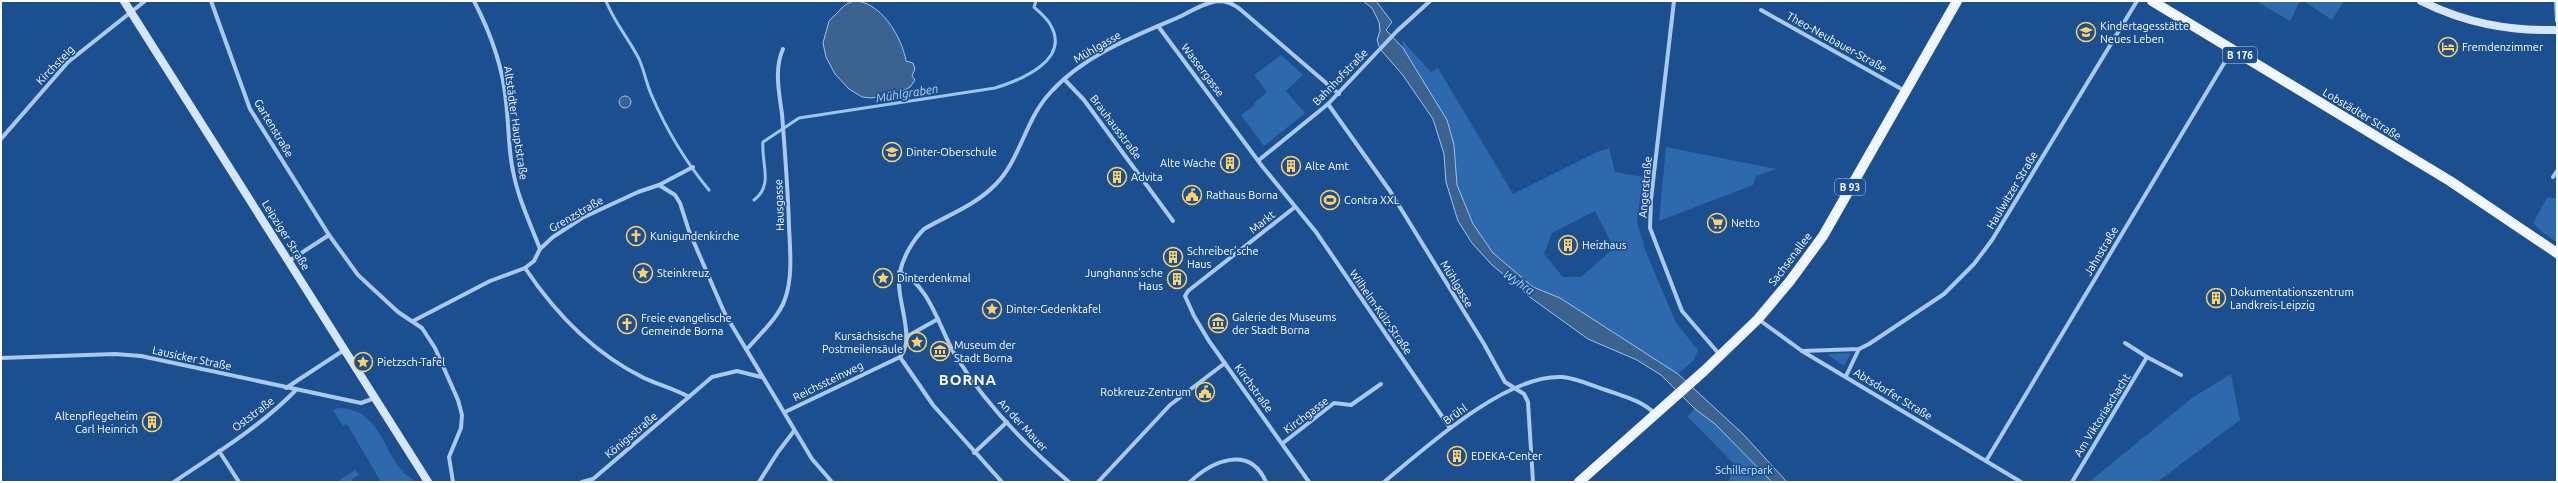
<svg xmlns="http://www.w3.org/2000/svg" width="2558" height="483" font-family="Ubuntu,sans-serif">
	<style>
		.green { fill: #2e69ad; fill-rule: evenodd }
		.water { fill: #3c6290; stroke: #9cc4f0 }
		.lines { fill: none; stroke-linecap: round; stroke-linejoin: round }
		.stream { stroke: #9cc4f0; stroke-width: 3 }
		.street { stroke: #a9c9ee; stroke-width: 4 }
		.secondary { stroke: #d6e6fa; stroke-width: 8 }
		.primary { stroke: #f0f6ff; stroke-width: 10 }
		.labels { text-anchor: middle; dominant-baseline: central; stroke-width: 3.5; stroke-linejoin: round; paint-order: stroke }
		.shield { fill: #1b4f8f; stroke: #bbcadd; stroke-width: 1 }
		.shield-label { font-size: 10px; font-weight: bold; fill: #fff }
		.poi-label { font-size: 11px; fill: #fff; stroke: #1b4f8f; text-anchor: start }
		.street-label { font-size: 11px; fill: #fff; stroke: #1b4f8f }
		.park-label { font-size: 11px; fill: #cfe3fa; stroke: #1b4f8f }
		.water-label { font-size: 12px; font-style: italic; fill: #b5d3f5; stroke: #1b4f8f }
		.district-label { font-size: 15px; font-weight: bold; letter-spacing: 1px; fill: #fff; stroke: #1b4f8f }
	</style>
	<rect width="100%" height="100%" fill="#1b4f8f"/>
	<!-- green -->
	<g class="green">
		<path d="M2256 1H2300L2290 21Z"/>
		<path d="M2304 1H2344L2332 20Z"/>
		<path d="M1402 40 1431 72 1438 68 1513 194 1597 152 1609 148 1615 172 1643 177 1637 222 1646 252 1676 323 1698 350 1694 360 1678 374 1560 298 1533 287 1493 253 1473 224 1457 185 1454 145 1447 120 1411 64 1403 48ZM1595 211 1614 248 1581 277H1563L1544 254 1552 233Z"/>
		<path d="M1281 55 1303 75 1286 91 1305 113 1264 146 1241 115 1255 105 1254 103 1267 92 1254 75Z"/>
		<path d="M1666 147 1776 169 1756 176 1753 185 1659 221Z"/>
		<path d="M2547 198H2557V242L2542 232 2533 223Z"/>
		<path d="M1851 353 1844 366 1828 355 1829 354Z"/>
		<path d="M2231 374 2240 420 2157 482H2089L2192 398Z"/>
		<path d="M338 408C379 409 381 446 403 472 407 476 412 478 415 482H381L347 424 343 426 333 410Z"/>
		<path d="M1695 409 1715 424 1772 482H1729L1733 463 1687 416Z"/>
		<path d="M355 470 359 475 352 479 354 482H341L340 480Z"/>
	</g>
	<!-- water -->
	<g class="water">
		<path d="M853 1C880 0 902 37 906 61L913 63 915 69 912 76 915 80 910 87 899 93 871 98 862 97 849 89 835 74 826 57 823 43 829 21 845 5Z"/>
		<path d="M1363 1H1376L1392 22 1386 30 1403 48 1447 120 1454 145 1457 185 1473 224 1493 253 1533 287 1560 298 1678 374 1743 434 1787 482H1772L1715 424 1695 409 1661 375 1637 360 1588 339 1531 298 1491 264 1472 243 1458 221 1446 182 1444 154 1433 119 1402 74 1380 49 1377 40 1380 31 1379 22 1372 8Z"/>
		<circle cx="625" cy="102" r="6"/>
	</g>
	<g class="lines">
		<!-- stream -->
		<g class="stream">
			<path d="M606 1C614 22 629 39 639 59 644 70 646 82 651 94 666 129 684 160 709 190"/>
			<path d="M754 200C774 185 761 164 763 142L799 118 995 88C1021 80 1070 60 1051 26 1048 19 1040 13 1034 7L1036 1"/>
		</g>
		<!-- street -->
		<g class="street">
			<path d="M211 1 250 109 329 235 358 275 398 312 422 328 435 348 458 400 462 415 461 428 449 457 453 482"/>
			<path d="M474 1C490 32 503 66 506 102 509 125 508 148 513 171 518 198 530 223 540 249"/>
			<path d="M1674 1 1651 199 1650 228 1682 311 1720 355"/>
			<path d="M2556 1 2557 21"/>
			<path d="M1761 10 1905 91"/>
			<path d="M1158 26 1262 166 1316 232 1450 428"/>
			<path d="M1064 79 1084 100 1173 221"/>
			<path d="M1328 104 1390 191 1484 344 1505 382 1524 394 1528 402 1533 482"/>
			<path d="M1 139 68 62 145 1"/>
			<path d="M1259 160 1328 104 1397 31 1430 1"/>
			<path d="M2553 177 2557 171"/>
			<path d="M659 185 675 195 680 203 689 231 725 314 812 459 832 482"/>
			<path d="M1295 207 1188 291 1185 296 1194 316 1209 341 1309 482"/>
			<path d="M289 261 329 235"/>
			<path d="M525 268C555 313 595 354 644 378 659 385 675 389 689 397"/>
			<path d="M899 272C928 282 940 329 954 353 984 403 1025 445 1069 482"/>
			<path d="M1758 319 1802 351 2021 482"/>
			<path d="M413 321 490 281 525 268 534 261 540 249 553 237 582 218 638 192 659 185 693 167"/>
			<path d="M906 337 938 319"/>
			<path d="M2125 343 2147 357"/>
			<path d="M747 349C759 335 779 317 785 299 793 277 790 249 789 226 788 189 785 152 782 114 779 93 774 68 783 49"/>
			<path d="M1802 351 1859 349 1869 344 1944 294 1974 264 1992 240 2137 1"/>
			<path d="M900 357 933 405 1002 482"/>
			<path d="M1 358 115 354 141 356 361 403 375 398"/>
			<path d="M1846 376 1859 349"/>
			<path d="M286 388 344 350"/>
			<path d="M785 412 900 357C917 338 894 297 900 272 903 257 913 240 924 229 948 215 976 205 996 184 1021 158 1025 120 1050 93 1083 56 1132 37 1177 18 1190 12 1205 2 1219 1 1228 1 1235 5 1241 10L1339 94"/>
			<path d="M1283 443 1334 403 1351 405 1381 384"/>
			<path d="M219 451 239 482"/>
			<path d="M974 453 1007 422"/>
			<path d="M1986 461 2232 50"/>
			<path d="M174 482C215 454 261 426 296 390"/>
			<path d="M582 482 593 479 606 468 712 377 737 371 761 377"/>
			<path d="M759 482 778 452 794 431"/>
			<path d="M1098 482 1170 405 1225 363"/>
			<path d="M1190 482C1213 460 1250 445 1266 482"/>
			<path d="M1384 482C1425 448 1506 374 1562 377 1576 378 1593 386 1606 390 1623 396 1643 401 1655 414"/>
			<path d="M2072 482 2147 357 2181 375"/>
		</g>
		<!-- secondary -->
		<g class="secondary">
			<path d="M124 1 428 482"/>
			<path d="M2421 1C2465 23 2508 31 2557 30"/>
		</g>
		<!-- primary -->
		<g class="primary">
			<path d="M2152 1 2450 181 2557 253"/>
			<path d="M1579 482 1704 371 1758 319 1790 281 1823 236 1957 1"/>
		</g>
	</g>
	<!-- icons -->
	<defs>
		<symbol id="school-ring" viewBox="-11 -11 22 22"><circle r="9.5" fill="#1b4f8f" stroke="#ffd166" stroke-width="1.5"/><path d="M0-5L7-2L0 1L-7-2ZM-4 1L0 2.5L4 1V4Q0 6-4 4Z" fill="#ffd166"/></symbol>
		<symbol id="hotel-ring" viewBox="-11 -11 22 22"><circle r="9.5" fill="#1b4f8f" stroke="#ffd166" stroke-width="1.5"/><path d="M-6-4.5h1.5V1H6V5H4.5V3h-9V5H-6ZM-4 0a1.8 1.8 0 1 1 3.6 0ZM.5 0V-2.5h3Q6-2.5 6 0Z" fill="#ffd166"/></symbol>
		<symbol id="building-ring" viewBox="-11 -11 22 22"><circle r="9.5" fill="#1b4f8f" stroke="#ffd166" stroke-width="1.5"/><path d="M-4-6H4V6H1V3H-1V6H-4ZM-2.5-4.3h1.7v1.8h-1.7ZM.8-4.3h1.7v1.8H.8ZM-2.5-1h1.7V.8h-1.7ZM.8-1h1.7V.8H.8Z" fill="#ffd166"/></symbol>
		<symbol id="civic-ring" viewBox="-11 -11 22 22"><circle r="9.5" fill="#1b4f8f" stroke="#ffd166" stroke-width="1.5"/><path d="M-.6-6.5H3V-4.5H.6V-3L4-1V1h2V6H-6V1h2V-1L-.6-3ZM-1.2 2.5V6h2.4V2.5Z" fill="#ffd166"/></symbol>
		<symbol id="stadium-ring" viewBox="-11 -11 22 22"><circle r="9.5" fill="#1b4f8f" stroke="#ffd166" stroke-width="1.5"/><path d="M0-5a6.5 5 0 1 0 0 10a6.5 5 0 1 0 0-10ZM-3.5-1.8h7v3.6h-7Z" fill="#ffd166"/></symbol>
		<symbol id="supermarket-ring" viewBox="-11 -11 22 22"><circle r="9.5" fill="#1b4f8f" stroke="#ffd166" stroke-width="1.5"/><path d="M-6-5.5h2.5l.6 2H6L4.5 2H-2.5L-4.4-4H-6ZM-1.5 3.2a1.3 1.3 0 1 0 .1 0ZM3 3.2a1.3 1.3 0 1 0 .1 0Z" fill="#ffd166"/></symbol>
		<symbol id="church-ring" viewBox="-11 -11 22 22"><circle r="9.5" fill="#1b4f8f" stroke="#ffd166" stroke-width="1.5"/><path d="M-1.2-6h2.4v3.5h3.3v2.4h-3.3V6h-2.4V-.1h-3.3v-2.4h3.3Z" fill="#ffd166"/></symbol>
		<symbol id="sight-ring" viewBox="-11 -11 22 22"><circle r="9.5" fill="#1b4f8f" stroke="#ffd166" stroke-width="1.5"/><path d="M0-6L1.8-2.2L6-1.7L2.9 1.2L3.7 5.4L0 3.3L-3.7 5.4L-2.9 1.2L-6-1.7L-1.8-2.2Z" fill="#ffd166"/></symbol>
		<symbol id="museum-ring" viewBox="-11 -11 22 22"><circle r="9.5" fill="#1b4f8f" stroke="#ffd166" stroke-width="1.5"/><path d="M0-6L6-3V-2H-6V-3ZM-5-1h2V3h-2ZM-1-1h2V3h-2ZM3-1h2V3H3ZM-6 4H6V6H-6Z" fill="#ffd166"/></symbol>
	</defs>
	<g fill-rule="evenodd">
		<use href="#school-ring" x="2075" y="21" width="22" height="22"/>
		<use href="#hotel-ring" x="2437" y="36" width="22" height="22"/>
		<use href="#school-ring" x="881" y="141" width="22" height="22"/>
		<use href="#building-ring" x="1219" y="152" width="22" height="22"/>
		<use href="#building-ring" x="1280" y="155" width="22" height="22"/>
		<use href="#building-ring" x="1106" y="166" width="22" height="22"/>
		<use href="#civic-ring" x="1181" y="184" width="22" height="22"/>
		<use href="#stadium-ring" x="1319" y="189" width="22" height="22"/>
		<use href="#supermarket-ring" x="1706" y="212" width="22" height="22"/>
		<use href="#church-ring" x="625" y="225" width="22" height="22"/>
		<use href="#building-ring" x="1557" y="234" width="22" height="22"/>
		<use href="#building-ring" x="1162" y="246" width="22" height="22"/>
		<use href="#sight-ring" x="632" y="262" width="22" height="22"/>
		<use href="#sight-ring" x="872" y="267" width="22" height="22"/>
		<use href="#building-ring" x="1166" y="268" width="22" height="22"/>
		<use href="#building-ring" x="2205" y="287" width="22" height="22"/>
		<use href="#sight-ring" x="981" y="298" width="22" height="22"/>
		<use href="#museum-ring" x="1207" y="312" width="22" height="22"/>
		<use href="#church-ring" x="616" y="313" width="22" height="22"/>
		<use href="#sight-ring" x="906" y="331" width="22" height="22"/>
		<use href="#museum-ring" x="929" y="340" width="22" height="22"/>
		<use href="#sight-ring" x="352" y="351" width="22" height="22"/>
		<use href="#civic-ring" x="1194" y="381" width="22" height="22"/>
		<use href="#building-ring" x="141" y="411" width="22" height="22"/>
		<use href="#building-ring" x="1446" y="445" width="22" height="22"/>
	</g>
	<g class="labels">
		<!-- shield labels -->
		<g class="shield">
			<rect x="2223" y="47" width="34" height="16" rx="3"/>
			<rect x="1835" y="179" width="30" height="16" rx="3"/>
		</g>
		<g class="shield-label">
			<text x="2240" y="55">B 176</text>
			<text x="1850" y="187">B 93</text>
		</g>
		<!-- poi labels -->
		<g class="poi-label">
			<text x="2100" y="26">Kindertagesstätte<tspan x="2100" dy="13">Neues Leben</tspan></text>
			<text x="2462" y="47">Fremdenzimmer</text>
			<text x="906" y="152">Dinter-Oberschule</text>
			<text x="1216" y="163" text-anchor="end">Alte Wache</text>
			<text x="1305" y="166">Alte Amt</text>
			<text x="1131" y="177">Advita</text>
			<text x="1206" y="195">Rathaus Borna</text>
			<text x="1344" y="200">Contra XXL</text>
			<text x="1731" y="223">Netto</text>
			<text x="650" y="236">Kunigundenkirche</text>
			<text x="1582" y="245">Heizhaus</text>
			<text x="1187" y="251">Schreiber’sche<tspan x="1187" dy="13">Haus</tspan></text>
			<text x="657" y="273">Steinkreuz</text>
			<text x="1163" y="273" text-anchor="end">Junghanns’sche<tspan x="1163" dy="13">Haus</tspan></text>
			<text x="897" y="278">Dinterdenkmal</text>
			<text x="2230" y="292">Dokumentationszentrum<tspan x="2230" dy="13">Landkreis-Leipzig</tspan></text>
			<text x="1006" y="309">Dinter-Gedenktafel</text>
			<text x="1232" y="317">Galerie des Museums<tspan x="1232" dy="13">der Stadt Borna</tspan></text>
			<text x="641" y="318">Freie evangelische<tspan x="641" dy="13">Gemeinde Borna</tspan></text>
			<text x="903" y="336" text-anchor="end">Kursächsische<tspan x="903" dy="13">Postmeilensäule</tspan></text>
			<text x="954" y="345">Museum der<tspan x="954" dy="13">Stadt Borna</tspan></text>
			<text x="377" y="362">Pietzsch-Tafel</text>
			<text x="1191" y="392" text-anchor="end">Rotkreuz-Zentrum</text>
			<text x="138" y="416" text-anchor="end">Altenpflegeheim<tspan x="138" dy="13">Carl Heinrich</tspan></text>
			<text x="1471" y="456">EDEKA-Center</text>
		</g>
		<!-- street labels -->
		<g class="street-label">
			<text transform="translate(1837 42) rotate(29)">Theo-Neubauer-Straße</text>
			<text transform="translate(1097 47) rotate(-30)">Mühlgasse</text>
			<text transform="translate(55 65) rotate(-46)">Kirchsteig</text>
			<text transform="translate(1203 70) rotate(53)">Wassergasse</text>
			<text transform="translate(1340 77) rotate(-46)">Bahnhofstraße</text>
			<text transform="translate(2362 114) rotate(31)">Lobstädter Straße</text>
			<text transform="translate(516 123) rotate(82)">Altstädter Hauptstraße</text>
			<text transform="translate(1116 127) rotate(53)">Brauhausstraße</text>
			<text transform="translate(274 128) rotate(59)">Gartenstraße</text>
			<text transform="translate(1645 187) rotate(-85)">Angerstraße</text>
			<text transform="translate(2012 190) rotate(-59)">Haulwitzer Straße</text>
			<text transform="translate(779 205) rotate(-92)">Hausgasse</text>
			<text transform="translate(576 214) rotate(-30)">Grenzstraße</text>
			<text transform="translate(1262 222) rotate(-38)">Markt</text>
			<text transform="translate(286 235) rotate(58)">Leipziger Straße</text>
			<text transform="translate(2101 251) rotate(-59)">Jahnstraße</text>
			<text transform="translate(1790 259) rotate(-53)">Sachsenallee</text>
			<text transform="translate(1457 284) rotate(59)">Mühlgasse</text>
			<text transform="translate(1381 312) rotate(55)">Wilhelm-Külz-Straße</text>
			<text transform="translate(192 358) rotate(12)">Lausicker Straße</text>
			<text transform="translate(828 381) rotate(-26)">Reichssteinweg</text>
			<text transform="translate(1254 388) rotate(54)">Kirchstraße</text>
			<text transform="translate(1893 394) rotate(31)">Abtsdorfer Straße</text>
			<text transform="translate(253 414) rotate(-37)">Oststraße</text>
			<text transform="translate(1455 414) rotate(-35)">Brühl</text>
			<text transform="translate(1306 415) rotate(-37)">Kirchgasse</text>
			<text transform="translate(2102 415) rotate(-58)">Am Viktoriaschacht</text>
			<text transform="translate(1023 425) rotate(47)">An der Mauer</text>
			<text transform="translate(631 435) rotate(-40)">Königsstraße</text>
		</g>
		<!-- park labels -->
		<g class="park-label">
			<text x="1744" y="470">Schillerpark</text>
		</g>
		<!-- water labels -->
		<g class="water-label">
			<text transform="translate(907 93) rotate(-9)">Mühlgraben</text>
			<text transform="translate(1519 282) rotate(34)">Wyhra</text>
		</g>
		<!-- district labels -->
		<g class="district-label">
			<text x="968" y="379">BORNA</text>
		</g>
	</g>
	<!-- border -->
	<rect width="2558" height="483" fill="none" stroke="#ffffff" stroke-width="4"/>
</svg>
